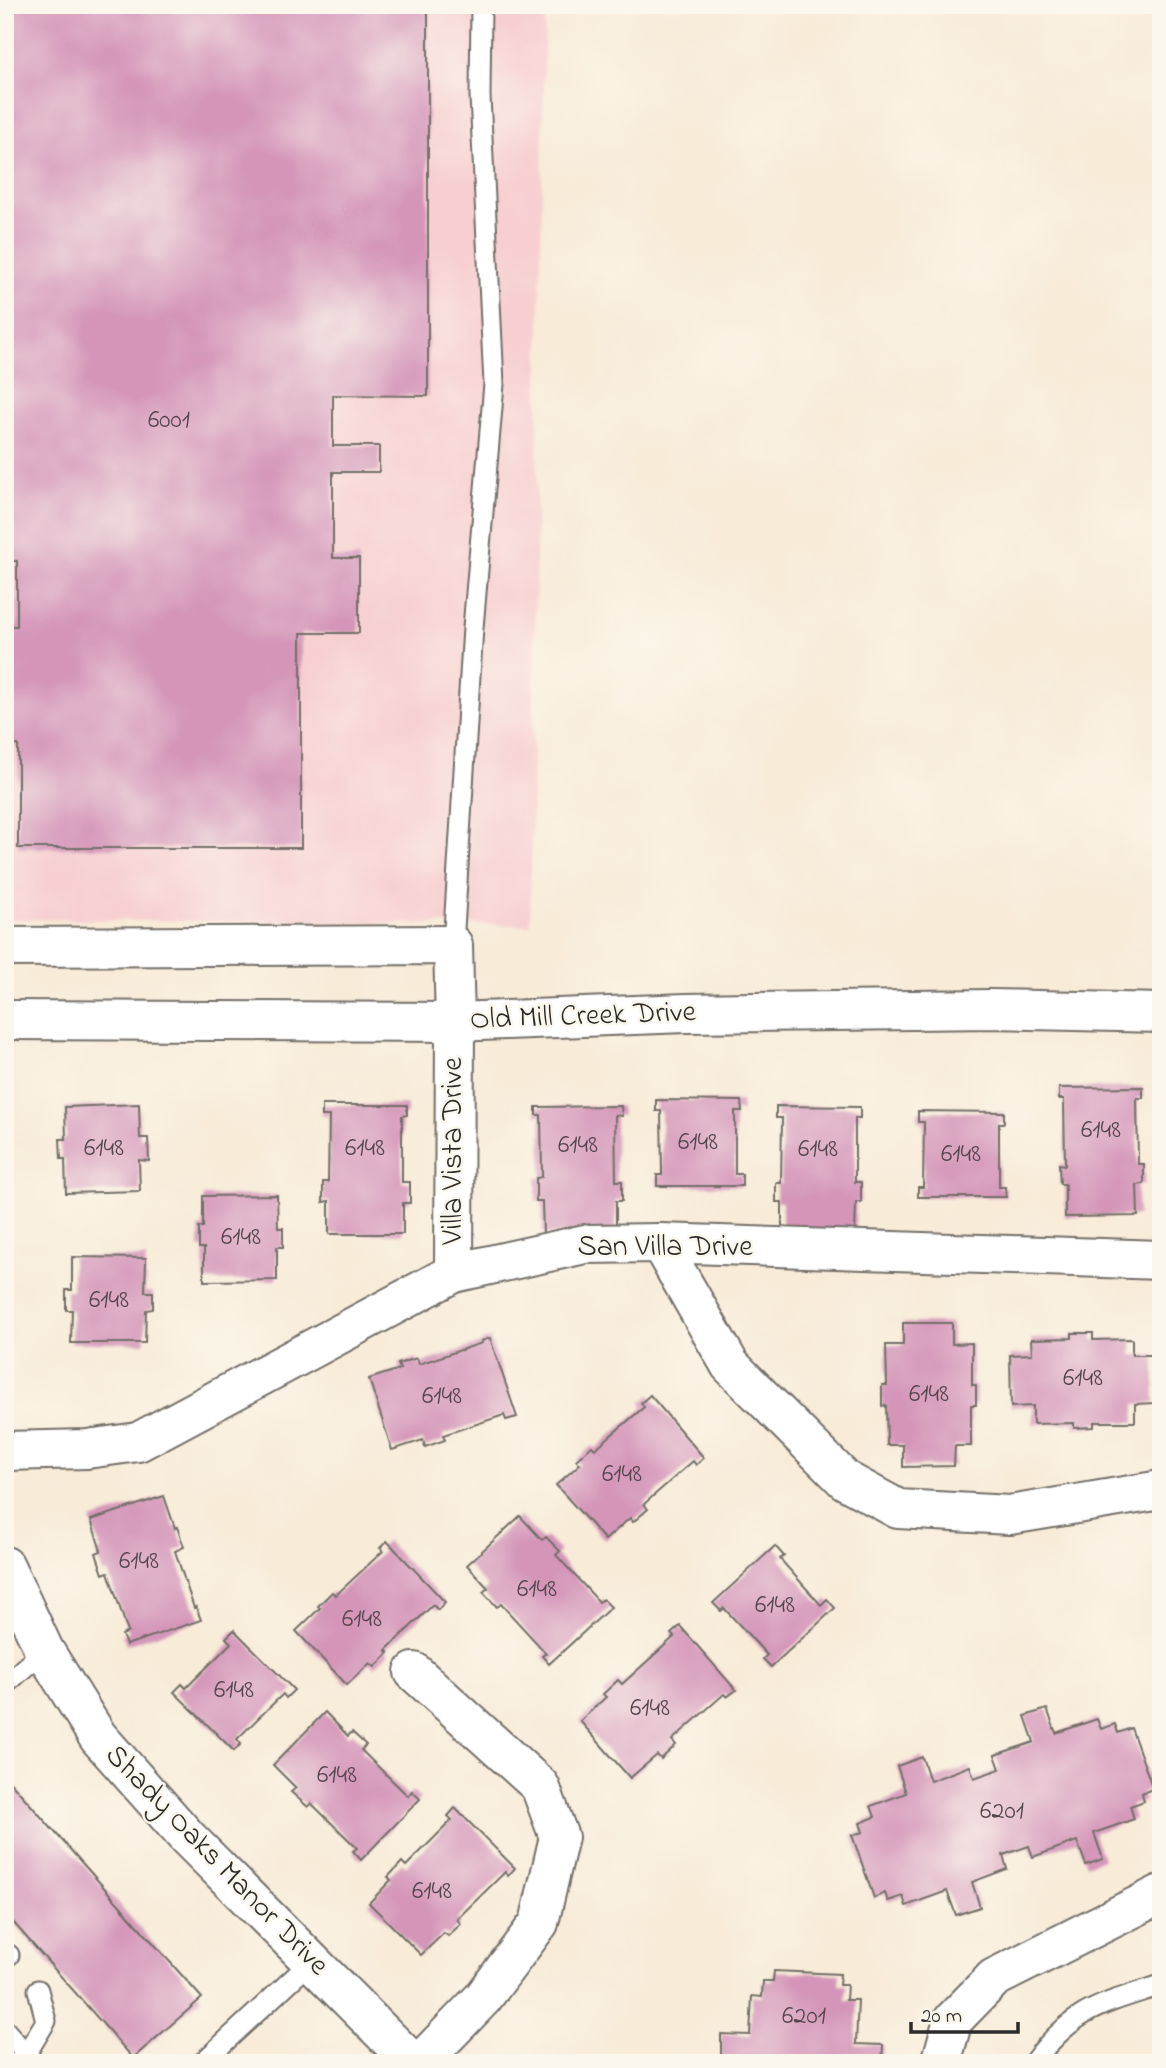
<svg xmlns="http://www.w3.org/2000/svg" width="1166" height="2068" font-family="'Indie Flower',sans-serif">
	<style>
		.built { fill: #f7cfd0 }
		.building { fill: #d495b9 }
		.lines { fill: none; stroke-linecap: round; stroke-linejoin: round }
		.service-casing { stroke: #736e68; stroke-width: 23 }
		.minor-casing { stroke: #736e68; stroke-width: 42 }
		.service { stroke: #fff; stroke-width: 19 }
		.minor { stroke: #fff; stroke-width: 38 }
		.labels { text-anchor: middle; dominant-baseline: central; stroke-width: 5; stroke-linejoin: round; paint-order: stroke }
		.number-label { font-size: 26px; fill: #55464e }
		.street-label { font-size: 30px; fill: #2b2b2b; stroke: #fbf7ec }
	</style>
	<rect width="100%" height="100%" fill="#fbf7ec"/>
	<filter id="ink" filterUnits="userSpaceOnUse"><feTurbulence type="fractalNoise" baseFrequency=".0143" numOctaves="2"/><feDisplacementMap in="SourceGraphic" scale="14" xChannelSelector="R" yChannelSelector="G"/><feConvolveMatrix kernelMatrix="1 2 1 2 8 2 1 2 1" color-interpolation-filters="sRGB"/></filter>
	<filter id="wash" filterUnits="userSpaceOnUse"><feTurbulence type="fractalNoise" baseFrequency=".00686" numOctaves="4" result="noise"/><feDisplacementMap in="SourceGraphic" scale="28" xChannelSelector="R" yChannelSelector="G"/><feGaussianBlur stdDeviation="1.57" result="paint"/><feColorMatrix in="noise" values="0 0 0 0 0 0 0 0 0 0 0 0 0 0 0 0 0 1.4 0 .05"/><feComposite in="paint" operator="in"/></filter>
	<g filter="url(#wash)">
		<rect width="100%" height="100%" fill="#f8ebd8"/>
		<!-- built -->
		<path class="built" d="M5 5H545L530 925 5 919Z"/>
		<g id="blocks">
			<!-- building -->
			<g class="building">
				<path d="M5 5H428V396L333 395V446H379V472H333V558H359V633H301V848H18V745L5 746V626H17V561H5Z"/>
				<path d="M1143 1087V1098H1137L1138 1164H1144V1184L1137 1185 1138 1216 1065 1217V1184H1060L1059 1164 1065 1165 1064 1099H1059V1088Z"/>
				<path d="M656 1100 741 1101 742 1111H735V1174H742V1186H657V1175H662L661 1111H656Z"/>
				<path d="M139 1104 140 1138H148L149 1161 139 1160 140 1191 66 1193 65 1159H61L60 1139H66L65 1107Z"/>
				<path d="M322 1105H407V1115L402 1116V1182H410V1203H403V1234H329V1201L323 1202V1182H328L329 1116H322Z"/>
				<path d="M621 1106 622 1116 615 1115 616 1181H622V1201H616V1233L543 1234 542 1201H536V1178L542 1177 541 1115H536V1107Z"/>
				<path d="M776 1106 860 1107V1118H855V1182H861V1202H856L855 1234H782V1202H776V1183H781L782 1118H776Z"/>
				<path d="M918 1111 1004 1112V1123H999V1187H1005L1006 1197H918V1187H923L924 1122H918Z"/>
				<path d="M277 1195 278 1228H283V1247H277V1280L204 1281V1248H199V1227H203V1196Z"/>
				<path d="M72 1257 146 1258 145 1292H153V1309L146 1310 145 1343H71L72 1310H66V1290H72Z"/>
				<path d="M903 1323H952V1344L972 1343V1385H976V1405H971V1446H955L954 1466 903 1467V1445H887L886 1405 882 1406V1385H887L886 1345H903Z"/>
				<path d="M1072 1333H1093V1340L1132 1339V1355H1155V1403L1135 1404V1422H1094V1427L1074 1428V1423L1033 1424V1406L1011 1407 1010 1355 1032 1354 1031 1339 1072 1338Z"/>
				<path d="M490 1338 517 1417 506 1420 504 1415 443 1435 445 1440 425 1447 423 1440 392 1450 369 1379 400 1369 398 1364 417 1358 419 1364 482 1343 481 1341Z"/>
				<path d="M650 1395 704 1458 696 1465 693 1461 644 1504 648 1509 633 1522 630 1518 605 1540 556 1485 580 1464 576 1460 592 1446 595 1449 644 1407 641 1403Z"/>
				<path d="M164 1496 175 1528 177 1527 184 1547 175 1551 194 1608 196 1607 201 1620 126 1645 122 1635 128 1632 108 1572 103 1574 96 1553 101 1551 91 1520Z"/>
				<path d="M520 1516 542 1540 546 1537 560 1551 556 1555 599 1602 603 1599 611 1607 549 1664 542 1656 546 1653 501 1604 497 1607 483 1592 488 1588 467 1565Z"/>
				<path d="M387 1541 445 1602 438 1610 433 1605 386 1650 389 1653 375 1667 370 1663 347 1685 296 1631 320 1608 318 1606 332 1592 336 1595 383 1551 380 1548Z"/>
				<path d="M775 1546 784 1556 780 1559 821 1605 827 1599 835 1608 771 1667 763 1659 767 1655 724 1608 721 1611 713 1603Z"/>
				<path d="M680 1626 736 1690 727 1697 724 1694 672 1740 676 1745 661 1759 657 1755 630 1778 580 1721 606 1697 603 1694 618 1680 622 1684 674 1637 671 1634Z"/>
				<path d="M234 1630 294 1690 286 1698 283 1694 237 1739 241 1744 234 1751 174 1692 182 1684 186 1688 231 1643 226 1638Z"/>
				<path d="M1047 1709 1056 1733 1097 1719 1101 1729 1115 1724 1118 1733 1131 1728 1153 1789 1142 1793 1144 1801 1130 1806 1134 1819 1094 1833 1103 1859 1086 1865 1077 1841 1033 1857 1029 1846 1003 1855 1007 1869 972 1882 980 1907 956 1915 947 1891 906 1906 903 1896 888 1901 885 1893 874 1898 852 1835 863 1832 860 1823 875 1817 871 1806 906 1793 897 1766 922 1757 930 1781 970 1766 974 1778 1000 1769 995 1755 1034 1742 1025 1716Z"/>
				<path d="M325 1712 348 1736 352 1732 366 1745 361 1750 408 1796 412 1791 420 1799 361 1860 353 1851 357 1848 311 1803 308 1807 291 1792 296 1788 273 1765Z"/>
				<path d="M5 1776 202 1998 133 2058 5 1913Z"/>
				<path d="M455 1808 515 1868 508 1876 505 1872 457 1919 461 1924 448 1936 444 1933 421 1955 369 1903 391 1880 388 1877 402 1862 406 1866 452 1820 448 1816Z"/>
				<path d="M774 1971 840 1974 839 1985H847L846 2000H858L856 2044 883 2045 882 2063H747V2061L721 2060V2034L750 2035 752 1996 762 1997 763 1981H773Z"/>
			</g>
		</g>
	</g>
	<g filter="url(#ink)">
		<use href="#blocks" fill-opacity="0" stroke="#736e68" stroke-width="2"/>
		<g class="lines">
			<defs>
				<g id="service">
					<path d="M453 945 473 628 494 384 480 96 481 5"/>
					<path d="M5 1685 44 1650"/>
					<path d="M5 1954 9 1955"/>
					<path d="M5 2030 33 2062"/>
					<path d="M17 2063 26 2054 46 2021 38 1990"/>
					<path d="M202 2063 312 1961"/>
					<path d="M1033 2063C1073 2009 1100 2005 1161 1985"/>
				</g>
				<g id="minor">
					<path d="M5 947 453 945 455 1022 454 1273"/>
					<path d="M5 1020 455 1022 686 1013 992 1009 1161 1013"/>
					<path d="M660 1243 730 1365 845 1480 898 1509 1010 1515 1161 1490"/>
					<path d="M5 1451 87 1449 138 1442 454 1273 585 1244 660 1243 1161 1260"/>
					<path d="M5 1566 44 1650 98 1737 187 1837 413 2063"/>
					<path d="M414 1672 540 1786 559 1837 539 1923 483 1998 420 2063"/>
					<path d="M941 2063 953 2020 994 1978 1161 1894"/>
				</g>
			</defs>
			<!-- service casing -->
			<use href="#service" class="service-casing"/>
			<!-- minor casing -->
			<use href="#minor" class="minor-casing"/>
			<!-- service -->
			<use href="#service" class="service"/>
			<!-- minor -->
			<use href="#minor" class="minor"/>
		</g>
	</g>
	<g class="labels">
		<!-- number labels -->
		<g class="number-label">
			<text x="169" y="421">6001</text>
			<text x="1101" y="1131">6148</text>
			<text x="698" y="1143">6148</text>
			<text x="578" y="1146">6148</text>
			<text x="104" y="1149">6148</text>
			<text x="365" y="1149">6148</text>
			<text x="818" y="1150">6148</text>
			<text x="961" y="1155">6148</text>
			<text x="241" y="1238">6148</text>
			<text x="109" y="1301">6148</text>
			<text x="1083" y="1379">6148</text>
			<text x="929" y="1395">6148</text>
			<text x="442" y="1397">6148</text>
			<text x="622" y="1475">6148</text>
			<text x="139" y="1562">6148</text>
			<text x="537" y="1590">6148</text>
			<text x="775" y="1606">6148</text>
			<text x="362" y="1620">6148</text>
			<text x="234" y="1691">6148</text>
			<text x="650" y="1709">6148</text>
			<text x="337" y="1776">6148</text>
			<text x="1002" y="1812">6201</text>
			<text x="432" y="1892">6148</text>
			<text x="804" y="2017">6201</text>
		</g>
		<!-- street labels -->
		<g class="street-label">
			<text transform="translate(583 1017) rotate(-2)">Old Mill Creek Drive</text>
			<text transform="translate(454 1151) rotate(-90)">Villa Vista Drive</text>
			<text x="665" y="1248">San Villa Drive</text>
			<text transform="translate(216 1861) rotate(46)">Shady Oaks Manor Drive</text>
		</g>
	</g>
	<!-- margin -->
	<rect width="1166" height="2068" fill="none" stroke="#fbf7ec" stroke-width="28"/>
	<!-- scale -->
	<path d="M911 2022v10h107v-10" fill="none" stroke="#2b2b2b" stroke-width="3.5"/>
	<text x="921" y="2022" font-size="21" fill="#2b2b2b" stroke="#fbf7ec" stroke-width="5" paint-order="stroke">20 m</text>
</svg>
